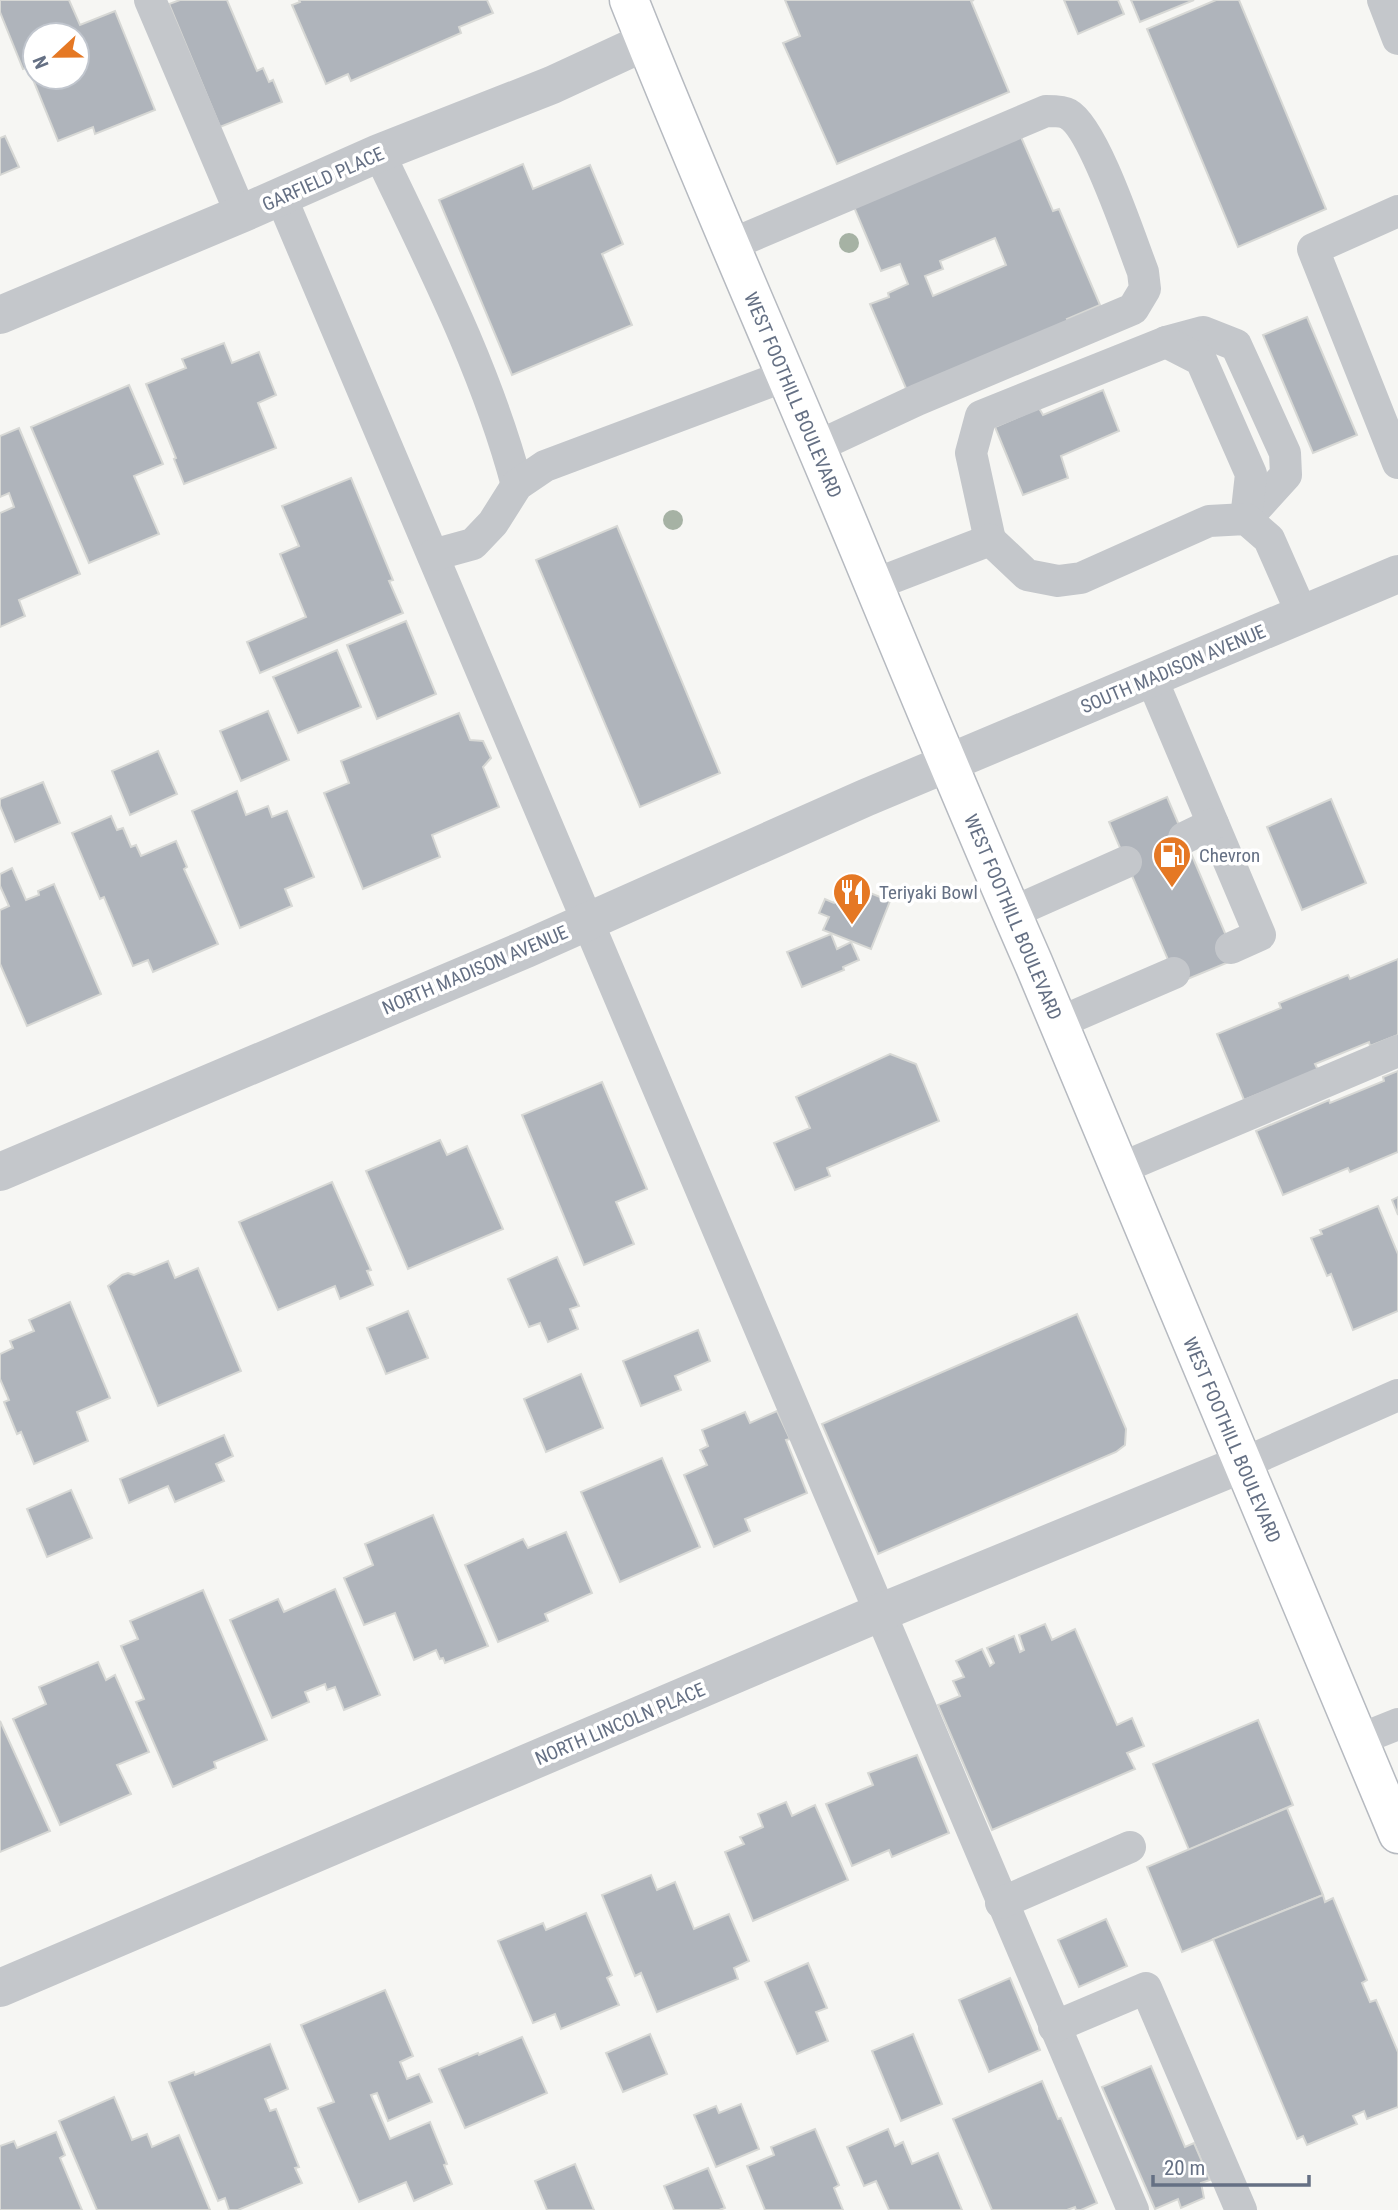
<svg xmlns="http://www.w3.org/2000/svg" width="1398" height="2210" font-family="'Roboto Condensed',sans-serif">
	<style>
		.building { fill: #afb4bb; stroke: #d7d8d5; stroke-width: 2; fill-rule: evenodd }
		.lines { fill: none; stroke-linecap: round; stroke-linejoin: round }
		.secondary-casing { stroke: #b6bac0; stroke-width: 41 }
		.service { stroke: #c4c7cb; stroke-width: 32 }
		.minor { stroke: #c4c7cb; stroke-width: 38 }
		.secondary { stroke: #fff; stroke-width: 38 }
		.tree { fill: #a6b2a4 }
		.labels { text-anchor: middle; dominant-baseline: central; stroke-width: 7; stroke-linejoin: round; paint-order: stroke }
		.street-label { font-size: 19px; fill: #657084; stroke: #fff }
		.poi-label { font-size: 19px; fill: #657084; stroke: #fff; text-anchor: start }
	</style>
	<rect width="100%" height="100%" fill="#f6f6f3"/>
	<!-- building -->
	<g class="building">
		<path d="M0 0H69L80 25 115 11 155 110 95 134 93 127 58 141 28 67 23 69 0 12ZM35 35H77V77H35Z"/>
		<path d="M180 0H227L257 71 263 68 269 82 273 80 282 102 220 127 169 4Z"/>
		<path d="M299 0H487L493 13 459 27 461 33 351 81 348 74 326 84 292 5 300 2Z"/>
		<path d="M785 0H974L971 1 1009 92 837 164 783 43 800 36Z"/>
		<path d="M1064 0H1118L1124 14 1078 34Z"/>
		<path d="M1131 0H1194L1140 22Z"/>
		<path d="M1216 0H1239L1326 209 1238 247 1147 29Z"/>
		<path d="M5 136 19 167 0 175V138Z"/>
		<path d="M1021 137 1053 211 1059 209 1100 305 1067 319 1070 325 908 393 870 304 889 297 888 293 908 284 900 264 881 271 854 207ZM995 238 1006 265 933 296 925 276 943 269 940 261Z"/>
		<path d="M523 164 533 189 590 165 623 244 602 254 632 325 512 375 439 200Z"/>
		<path d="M1307 317 1357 435 1313 453 1263 335Z"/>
		<path d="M224 343 232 363 259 352 276 395 258 403 276 448 184 484 174 459 176 458 146 384 186 368 182 359Z"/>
		<path d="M129 385 163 464 134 476 159 534 89 563 31 427Z"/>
		<path d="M1103 390 1119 431 1061 456 1068 478 1023 495 995 427 1039 408 1043 415Z"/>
		<path d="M19 428 80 574 19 600 25 616 0 627V513L14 507 9 493 0 497V436Z"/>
		<path d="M351 478 393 580 389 581 403 613 260 673 247 642 306 617 280 554 299 546 282 506Z"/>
		<path d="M617 526 720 773 640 807 536 560Z"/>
		<path d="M406 621 436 694 377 719 347 645Z"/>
		<path d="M337 650 361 707 298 733 273 677Z"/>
		<path d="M268 711 289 760 241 781 220 731Z"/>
		<path d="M459 713 470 740 483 741 491 758 483 767 499 807 432 835 440 857 363 889 324 793 349 783 341 761Z"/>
		<path d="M158 751 177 794 130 815 112 771Z"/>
		<path d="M43 782 60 823 15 842 0 806V799Z"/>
		<path d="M237 791 246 815 268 806 272 817 287 811 314 877 285 889 292 906 240 928 192 811Z"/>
		<path d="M1167 797 1236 959 1178 983 1109 822Z"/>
		<path d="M1331 799 1366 883 1302 910 1267 827Z"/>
		<path d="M111 816 117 830 123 828 131 847 136 845 141 856 176 841 187 867 184 869 218 944 153 972 148 960 133 966 104 897 100 899 72 833Z"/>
		<path d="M12 868 26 900 39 895 38 891 54 884 101 994 27 1026 0 964V910L9 906 0 886V874Z"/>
		<path d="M843 882 890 901 871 949 823 930 829 917 819 913 825 899 834 903Z"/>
		<path d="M831 934 837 949 851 942 859 960 843 967 844 970 802 987 787 952Z"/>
		<path d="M1398 959V1035L1370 1046 1369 1042 1315 1064 1318 1070 1244 1100 1217 1034 1281 1008 1279 1003 1348 975 1350 979Z"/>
		<path d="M890 1054 916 1064 939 1121 827 1168 830 1176 795 1190 774 1143 810 1128 796 1097Z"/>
		<path d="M1398 1071V1152L1350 1172 1348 1168 1283 1195 1256 1131 1329 1100 1330 1103 1384 1081 1383 1077Z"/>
		<path d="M602 1082 647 1189 616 1202 634 1244 584 1265 522 1115Z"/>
		<path d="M440 1140 447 1155 467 1146 503 1229 408 1269 366 1171Z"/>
		<path d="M332 1182 371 1270 367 1271 373 1285 340 1299 335 1286 278 1310 239 1222Z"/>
		<path d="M1398 1197V1215L1392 1200Z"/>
		<path d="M1378 1206 1398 1254V1311L1353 1330 1331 1274 1327 1276 1311 1238 1322 1234 1320 1230Z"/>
		<path d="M557 1257 579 1306 570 1309 578 1329 548 1342 540 1323 529 1327 508 1279Z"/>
		<path d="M168 1261 175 1278 198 1268 241 1371 158 1406 108 1286 122 1275 128 1273 134 1275Z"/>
		<path d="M70 1302 110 1398 77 1412 88 1441 34 1464 21 1432 17 1434 4 1402 9 1400 0 1379V1354L13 1348 10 1341 34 1331 29 1320Z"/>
		<path d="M408 1311 428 1358 386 1374 367 1328Z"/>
		<path d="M1077 1314 1126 1429 1125 1445 1116 1452 878 1554 822 1424Z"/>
		<path d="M698 1330 710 1361 675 1376 681 1390 641 1406 623 1361Z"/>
		<path d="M581 1374 603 1428 546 1452 524 1399Z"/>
		<path d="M777 1411 790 1439 786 1440 807 1493 745 1519 750 1531 714 1547 684 1475 707 1465 700 1450 708 1446 702 1430 745 1412 750 1423Z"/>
		<path d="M224 1435 233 1456 216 1464 224 1481 175 1502 168 1486 129 1503 120 1479Z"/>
		<path d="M662 1458 700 1547 620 1582 581 1492Z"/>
		<path d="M71 1490 92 1538 47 1557 27 1509Z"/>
		<path d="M433 1515 488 1646 445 1663 443 1658 440 1659 436 1650 414 1660 395 1613 364 1625 344 1578 373 1565 365 1544Z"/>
		<path d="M566 1532 592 1593 545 1614 548 1621 498 1642 465 1565 523 1539 528 1548Z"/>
		<path d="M335 1589 380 1695 344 1710 335 1687 327 1690 325 1684 305 1692 309 1702 272 1718 230 1620 278 1599 284 1612Z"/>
		<path d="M203 1590 267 1740 214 1762 216 1768 173 1787 136 1702 144 1699 121 1646 138 1639 130 1621Z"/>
		<path d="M1045 1624 1052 1640 1075 1629 1117 1725 1132 1718 1144 1746 1127 1753 1135 1769 992 1830 938 1705 960 1696 953 1681 964 1677 956 1661 982 1649 990 1666 994 1663 987 1648 1014 1636 1020 1652 1024 1650 1019 1635Z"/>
		<path d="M98 1662 106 1680 115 1675 149 1752 117 1765 131 1794 60 1825 13 1719 46 1704 39 1687Z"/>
		<path d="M1258 1720 1293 1805 1189 1850 1153 1764Z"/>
		<path d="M0 1721 50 1831 0 1852Z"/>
		<path d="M917 1755 949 1833 892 1857 889 1850 852 1866 826 1804 873 1785 868 1773Z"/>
		<path d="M786 1802 792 1816 815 1805 848 1880 753 1921 725 1852 744 1844 740 1837 763 1827 758 1814Z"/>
		<path d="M1287 1808 1323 1895 1182 1952 1147 1867Z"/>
		<path d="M651 1875 657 1890 675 1882 694 1929 729 1914 749 1961 734 1968 738 1979 657 2012 641 1973 635 1976 602 1895Z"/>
		<path d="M1323 1895 1325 1902 1333 1898 1367 1980 1362 1983 1370 2002 1376 2000 1398 2052V2107L1367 2119 1364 2111 1353 2116 1357 2124 1307 2145 1303 2136 1297 2139 1213 1939Z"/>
		<path d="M586 1913 612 1975 607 1978 619 2005 561 2029 555 2014 533 2023 498 1941 543 1923 546 1930Z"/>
		<path d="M1106 1919 1127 1966 1079 1987 1058 1940Z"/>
		<path d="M808 1963 827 2008 816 2012 828 2041 797 2054 765 1982Z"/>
		<path d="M1010 1978 1040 2050 989 2072 959 2000Z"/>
		<path d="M385 1990 413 2056 400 2062 407 2079 419 2074 432 2102 388 2121 377 2093 371 2095 390 2139 430 2122 447 2164 444 2165 452 2184 414 2201 406 2182 359 2202 318 2108 334 2102 301 2025Z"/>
		<path d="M650 2034 667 2074 623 2092 606 2053Z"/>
		<path d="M913 2034 942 2104 901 2121 872 2051Z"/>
		<path d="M522 2037 547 2093 465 2128 439 2069 478 2053 479 2055Z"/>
		<path d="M270 2044 288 2089 265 2099 270 2111 276 2109 299 2167 295 2168 302 2183 238 2210H229L225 2198 218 2201 169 2082 194 2072 195 2075Z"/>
		<path d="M1151 2066 1185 2147 1194 2143 1210 2180 1201 2183 1204 2198 1181 2208 1178 2199 1155 2209 1102 2087Z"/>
		<path d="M1042 2081 1058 2119 1061 2118 1097 2203 1081 2210H1076L1075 2207 1067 2210H992L953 2119Z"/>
		<path d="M114 2097 132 2140 147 2134 152 2147 179 2135 210 2210H97L59 2121Z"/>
		<path d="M741 2104 759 2149 716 2167 694 2115 716 2106 719 2113Z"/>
		<path d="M815 2129 839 2185 834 2188 843 2210H765L747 2166 774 2155 771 2147Z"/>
		<path d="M888 2129 895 2146 903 2142 912 2164 938 2153 962 2210H889L876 2181 864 2186 847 2147Z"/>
		<path d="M56 2132 65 2155 60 2158 82 2210H0V2146L14 2141 17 2148Z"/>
		<path d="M575 2164 594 2210H547L535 2181Z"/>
		<path d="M708 2168 725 2208 719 2210H674L664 2186Z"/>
	</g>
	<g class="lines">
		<defs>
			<path id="secondary" d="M629 0C701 182 781 361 856 542 914 682 972 823 1033 962L1398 1834"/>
		</defs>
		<!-- secondary casing -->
		<use href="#secondary" class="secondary-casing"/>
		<!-- service -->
		<g class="service">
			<path d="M150 0 241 214"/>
			<path d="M1383 0 1398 39"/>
			<path d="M379 153C431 262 486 369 517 485"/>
			<path d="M281 197 1133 2210"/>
			<path d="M1398 211 1313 249 1398 463"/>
			<path d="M730 245 1046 111C1052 111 1063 111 1068 114 1094 128 1131 241 1143 272L1145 289 1133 309 917 400 816 447"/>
			<path d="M1166 342 1203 332 1236 345 1285 453 1286 475 1246 519"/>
			<path d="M990 540 971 453 981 416 1166 342 1201 360 1251 474 1246 519"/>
			<path d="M433 555 473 544 493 523 517 485 545 466 785 376"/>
			<path d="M873 585 990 540 1027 575 1058 581 1081 578 1209 521 1246 519 1269 539 1302 614"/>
			<path d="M1151 677 1260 935 1231 948"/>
			<path d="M1184 838 1213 824"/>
			<path d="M1011 913 1126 862"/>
			<path d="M1058 1023 1174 973"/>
			<path d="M1119 1169 1398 1051"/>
			<path d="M1242 1464 1398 1395"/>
			<path d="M1358 1740 1398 1724"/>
			<path d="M1001 1903 1130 1847"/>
			<path d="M1054 2027 1146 1988 1241 2210"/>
		</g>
		<!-- minor -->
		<g class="minor">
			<path d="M0 315 241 214 379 153 552 85 645 42"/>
			<path d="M0 1172 526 949 865 798 1398 574"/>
			<path d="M0 1988 879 1613 1242 1464"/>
		</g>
		<!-- secondary -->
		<use href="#secondary" class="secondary"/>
	</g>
	<!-- trees -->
	<g class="tree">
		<circle cx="849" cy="243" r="10"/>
		<circle cx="673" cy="520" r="10"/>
	</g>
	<!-- icons -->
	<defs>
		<symbol id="fuel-pin" viewBox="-11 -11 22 30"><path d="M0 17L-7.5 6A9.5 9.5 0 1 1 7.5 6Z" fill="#e57824" stroke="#fff"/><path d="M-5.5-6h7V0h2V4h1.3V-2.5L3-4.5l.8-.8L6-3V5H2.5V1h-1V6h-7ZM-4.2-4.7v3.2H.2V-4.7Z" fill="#fff"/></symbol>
		<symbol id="restaurant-pin" viewBox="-11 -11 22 30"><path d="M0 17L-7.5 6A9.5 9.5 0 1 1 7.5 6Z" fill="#e57824" stroke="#fff"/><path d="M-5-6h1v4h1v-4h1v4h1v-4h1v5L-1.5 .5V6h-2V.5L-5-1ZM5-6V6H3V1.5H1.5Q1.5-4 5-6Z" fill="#fff"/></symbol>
	</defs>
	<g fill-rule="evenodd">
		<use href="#fuel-pin" x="1150" y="833" width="44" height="60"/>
		<use href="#restaurant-pin" x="830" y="870" width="44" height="60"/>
	</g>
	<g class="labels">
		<!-- street labels -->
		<g class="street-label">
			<text transform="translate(323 179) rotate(-24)">GARFIELD PLACE</text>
			<text transform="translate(793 395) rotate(67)">WEST FOOTHILL BOULEVARD</text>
			<text transform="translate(1173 669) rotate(-23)">SOUTH MADISON AVENUE</text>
			<text transform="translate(1013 917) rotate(67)">WEST FOOTHILL BOULEVARD</text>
			<text transform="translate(475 970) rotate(-23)">NORTH MADISON AVENUE</text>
			<text transform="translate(1232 1440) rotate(67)">WEST FOOTHILL BOULEVARD</text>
			<text transform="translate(620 1724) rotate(-23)">NORTH LINCOLN PLACE</text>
		</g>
		<!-- poi labels -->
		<g class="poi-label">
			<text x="1199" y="855">Chevron</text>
			<text x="879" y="892">Teriyaki Bowl</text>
		</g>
	</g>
	<!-- north arrow -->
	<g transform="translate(56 56) rotate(248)"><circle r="33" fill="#ffffff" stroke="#c1c6ce" stroke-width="2"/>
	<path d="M0-5L12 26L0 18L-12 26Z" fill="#e57824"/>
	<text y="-10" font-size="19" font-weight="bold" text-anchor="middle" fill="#657084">N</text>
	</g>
	<!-- scale -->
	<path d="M1153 2175v10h156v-10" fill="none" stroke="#657084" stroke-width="3.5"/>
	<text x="1164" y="2175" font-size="21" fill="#657084" stroke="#ffffff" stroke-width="5" paint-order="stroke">20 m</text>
</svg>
